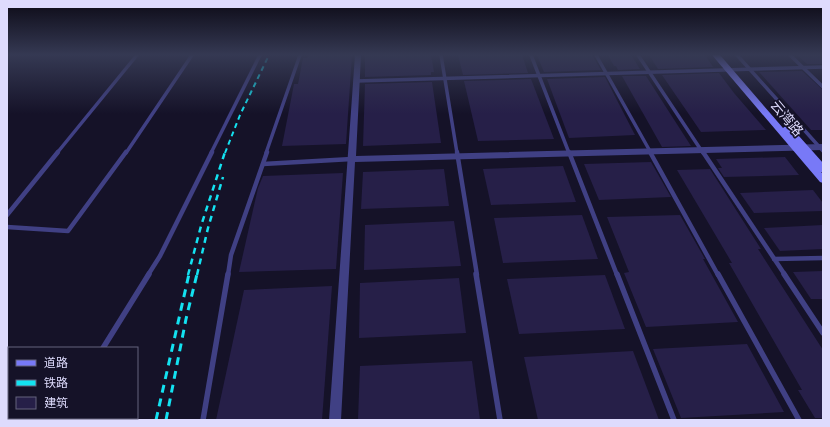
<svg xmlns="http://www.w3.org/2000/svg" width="830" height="427" font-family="'Asap Condensed','Noto Sans SC',sans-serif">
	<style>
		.building { fill: #261f48 }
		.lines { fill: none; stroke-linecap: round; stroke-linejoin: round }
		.service-far2 { stroke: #404084; stroke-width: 3.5 }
		.service-far1 { stroke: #404084; stroke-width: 4.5 }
		.service { stroke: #404084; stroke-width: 5.5 }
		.minor { fill: #404084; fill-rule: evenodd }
		.secondary { fill: #7879f7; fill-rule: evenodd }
		.rail-far2 { stroke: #13e2f1; stroke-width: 2; stroke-dasharray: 5 4; stroke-linecap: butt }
		.rail-far1 { stroke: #13e2f1; stroke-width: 2.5; stroke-dasharray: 6 5; stroke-linecap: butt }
		.rail { stroke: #13e2f1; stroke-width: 3; stroke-dasharray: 8 6; stroke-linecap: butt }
		.labels { text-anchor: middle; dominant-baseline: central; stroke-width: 3.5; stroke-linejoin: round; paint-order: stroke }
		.street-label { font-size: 14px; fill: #dedbfd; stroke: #151228 }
	</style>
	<rect width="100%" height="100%" fill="#151228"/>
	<!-- building -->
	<g class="building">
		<path d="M308 55H352L346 144 282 146 294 84H298L303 58H307Z"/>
		<path d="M365 55H431L434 72H431V75L365 77Z"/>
		<path d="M458 55H522L528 73 463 75Z"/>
		<path d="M537 55H592L601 70 544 72Z"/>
		<path d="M608 55H631L640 69 618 70 616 66H614Z"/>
		<path d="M649 55H705L713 67 658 69Z"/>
		<path d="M797 55H823V64H807Z"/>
		<path d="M802 71 823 90V130H811L759 72Z"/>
		<path d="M719 73 734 93 766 130 701 132 662 75Z"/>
		<path d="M622 76H646L691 146 662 147Z"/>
		<path d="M605 77 635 135 569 138 547 79Z"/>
		<path d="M531 79 554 139 478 141 464 81Z"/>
		<path d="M432 82 441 143 363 146 365 84Z"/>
		<path d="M785 157 799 175 724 177 718 168H722L716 159Z"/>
		<path d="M651 162 671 197 599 200 584 164Z"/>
		<path d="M563 166 576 202 491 205 483 169Z"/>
		<path d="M444 169 449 206 361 209 363 172Z"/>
		<path d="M710 169 761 249H758L823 350V418H815L798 390H802L729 263H732L677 170Z"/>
		<path d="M343 173 336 269 239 272 258 188 263 176Z"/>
		<path d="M813 190 823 203V211L754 213 740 193Z"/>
		<path d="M582 215 598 259 503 263 494 218Z"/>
		<path d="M680 215 705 259H703L738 322 646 327 624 273 629 272 607 217Z"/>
		<path d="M454 221 461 266 364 270 365 225Z"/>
		<path d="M823 225V249L780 251 764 228Z"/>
		<path d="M823 271V299H811L793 272Z"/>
		<path d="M605 275 625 329 519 334 507 279Z"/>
		<path d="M459 278 466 333 359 338 360 283Z"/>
		<path d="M332 286 322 420H216L244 290Z"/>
		<path d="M747 344 784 412 681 418 653 349Z"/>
		<path d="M633 351 659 420H538L524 357Z"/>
		<path d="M472 361 480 420H358L360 366Z"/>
	</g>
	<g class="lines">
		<!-- service-far2 -->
		<g class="service-far2">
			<path d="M441 55 457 153"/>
			<path d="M531 55 569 153"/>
			<path d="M596 55 651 153"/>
			<path d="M638 55 703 153"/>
			<path d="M737 55 823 151"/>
			<path d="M790 55 823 87"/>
			<path d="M356 81 823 67"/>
			<path d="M57 153 137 55"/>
			<path d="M126 153 192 55"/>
			<path d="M211 153 260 55"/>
			<path d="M266 153 300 55"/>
		</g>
		<!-- service-far1 -->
		<g class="service-far1">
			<path d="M457 152 477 275"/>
			<path d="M569 152 617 275"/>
			<path d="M650 152 718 275"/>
			<path d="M703 152 785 275"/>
			<path d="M263 164 352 159"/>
			<path d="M7 215 58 152"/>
			<path d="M7 227 68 231 126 152"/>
			<path d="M774 259 823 258"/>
			<path d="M148 275 160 256 212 152"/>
			<path d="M228 275 231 255 267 152"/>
		</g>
		<!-- service -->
		<g class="service">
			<path d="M476 274 500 420"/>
			<path d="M617 274 674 420"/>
			<path d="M718 274 799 420"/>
			<path d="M784 274 823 333"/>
			<path d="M103 348 149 274"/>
			<path d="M74 418 81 420"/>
			<path d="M203 420 228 274"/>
		</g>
		<!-- minor -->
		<path class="minor" d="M355 55H361L356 156 823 144V150L355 162 341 420H329Z"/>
		<!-- secondary -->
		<path class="secondary" d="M712 55H720L783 128 787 125 790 126 823 163V172H821L823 174V183L820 182Z"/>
		<!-- rail-far2 -->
		<path class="rail-far2" d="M225 153 240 115 269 55"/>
		<!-- rail-far1 -->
		<g class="rail-far1">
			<path d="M188 275 201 226 225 152"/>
			<path d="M197 275 208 228 223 177"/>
		</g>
		<!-- rail -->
		<g class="rail">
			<path d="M33 420 34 418"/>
			<path d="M156 420 189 274"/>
			<path d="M166 420 186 319 197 274"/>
		</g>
	</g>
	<!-- sky -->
	<linearGradient id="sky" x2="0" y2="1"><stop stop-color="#0c0a16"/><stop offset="0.48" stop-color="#353953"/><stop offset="1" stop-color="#353953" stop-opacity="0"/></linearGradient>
	<rect width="830" height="114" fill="url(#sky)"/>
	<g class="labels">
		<!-- street labels -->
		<g class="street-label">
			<text transform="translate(787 118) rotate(50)">云湾路</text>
		</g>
	</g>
	<!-- border -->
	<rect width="830" height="427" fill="none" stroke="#dedbfd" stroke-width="16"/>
	<!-- legend -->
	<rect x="8" y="347" width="130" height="72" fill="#151228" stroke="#65627d"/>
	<rect x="16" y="360" width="20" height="6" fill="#7879f7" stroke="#65627d"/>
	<text x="44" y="367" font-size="12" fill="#dedbfd">道路</text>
	<rect x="16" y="380" width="20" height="6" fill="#13e2f1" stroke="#65627d"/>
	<text x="44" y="387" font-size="12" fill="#dedbfd">铁路</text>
	<rect x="16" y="397" width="20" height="12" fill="#261f48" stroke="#65627d"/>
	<text x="44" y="407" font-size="12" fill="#dedbfd">建筑</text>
</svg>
